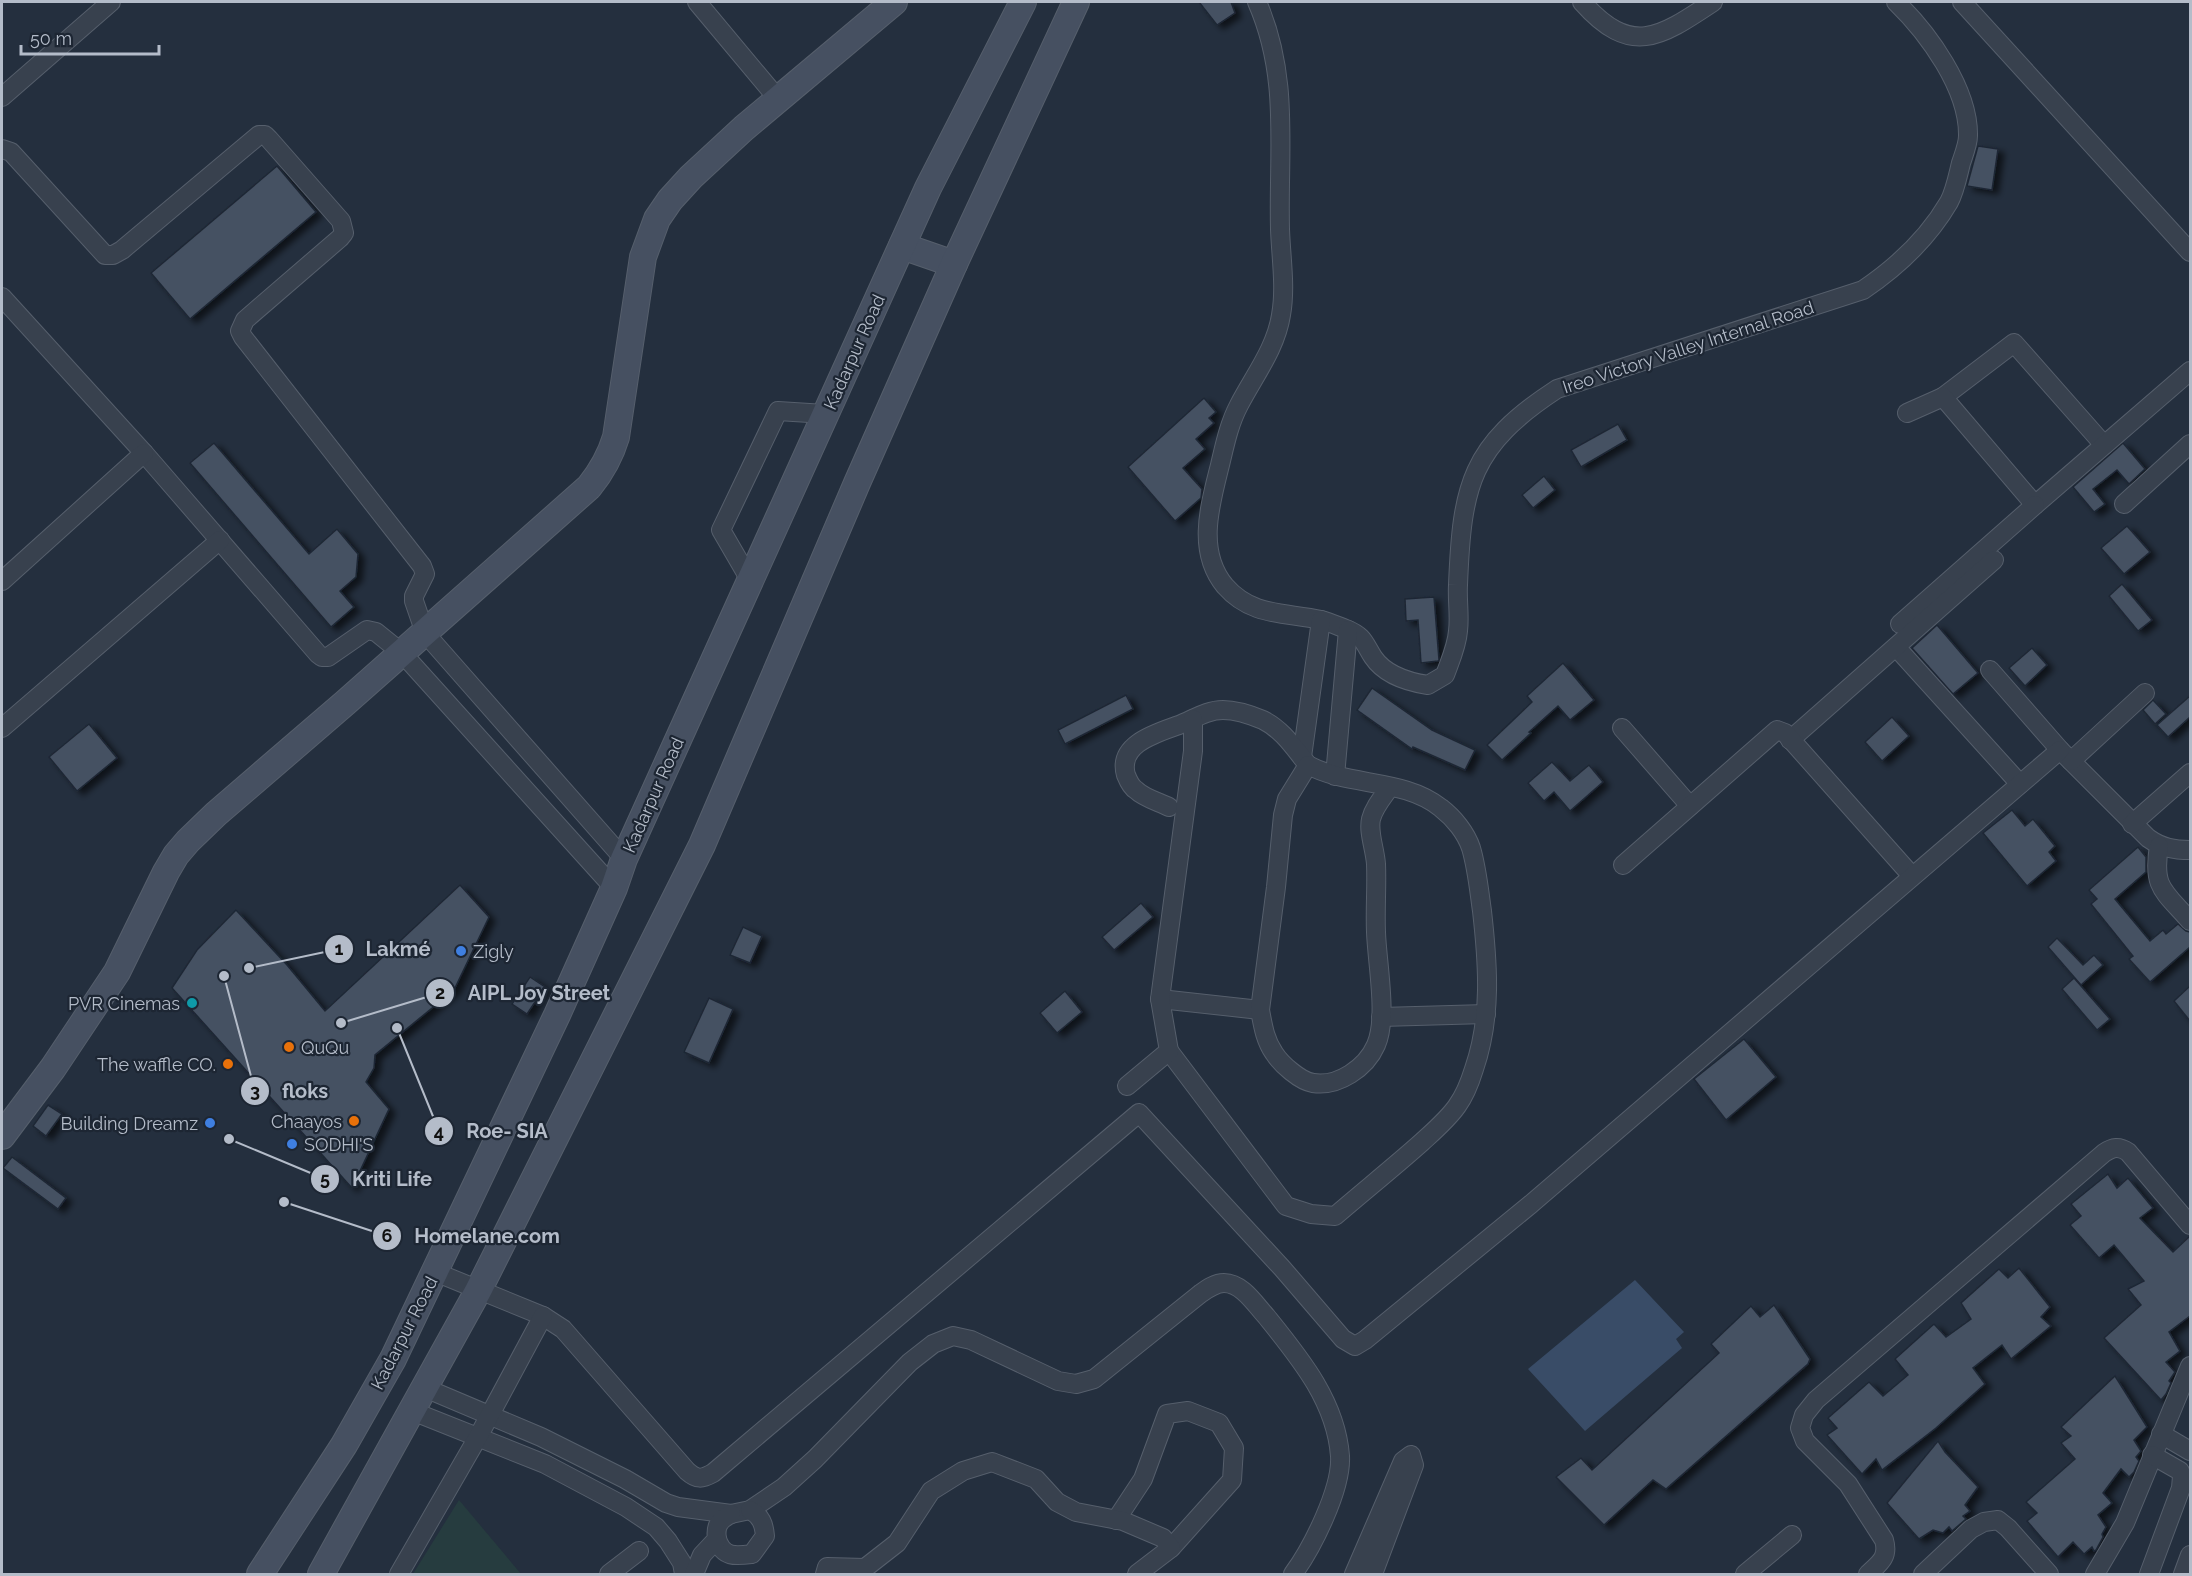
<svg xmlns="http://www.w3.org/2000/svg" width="2192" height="1576" font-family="Raleway,sans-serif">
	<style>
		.green { fill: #263c3f }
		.water { fill: #394c67 }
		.building { fill: #455162; stroke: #1f2835; stroke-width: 1.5; filter: url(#shadow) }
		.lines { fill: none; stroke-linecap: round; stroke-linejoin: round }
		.street-casing { stroke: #565f6c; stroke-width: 20 }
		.secondary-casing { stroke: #565f6c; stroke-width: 28 }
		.street { stroke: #38414e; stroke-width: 18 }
		.secondary { stroke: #465061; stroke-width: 26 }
		.shop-dot { fill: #3f7fe0; stroke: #1d2633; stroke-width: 2 }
		.culture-dot { fill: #0f9aa8; stroke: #1d2633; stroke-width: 2 }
		.food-dot { fill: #e8710a; stroke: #1d2633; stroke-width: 2 }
		.labels { text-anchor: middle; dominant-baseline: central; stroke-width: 4.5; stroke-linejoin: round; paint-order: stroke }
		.street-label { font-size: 18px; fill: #b4bcc9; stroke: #1d2633 }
		.poi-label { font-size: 18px; fill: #b4bcc9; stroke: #1d2633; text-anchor: end }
		.leader { fill: none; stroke: #b4bcc9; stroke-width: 2 }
		.callout-dot { fill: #b4bcc9; stroke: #1d2633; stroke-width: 2 }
		.mark-label { font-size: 18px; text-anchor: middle; font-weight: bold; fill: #111 }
		.callout-label { font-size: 20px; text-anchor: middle; font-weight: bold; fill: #b4bcc9; stroke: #1d2633; stroke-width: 4.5; stroke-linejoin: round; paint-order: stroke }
	</style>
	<defs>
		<filter id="shadow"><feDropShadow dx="6" dy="4" stdDeviation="3" flood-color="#0009"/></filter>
	</defs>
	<rect width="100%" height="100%" fill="#242f3e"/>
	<!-- green -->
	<path class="green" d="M459 1500 521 1574H413Z"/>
	<!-- water -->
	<path class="water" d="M1635 1280 1684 1332 1676 1339 1682 1348 1585 1431 1528 1369Z"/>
	<!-- building -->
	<g class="building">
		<path d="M1199 2H1231L1235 13 1217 25Z"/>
		<path d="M1978 146 1998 149 1992 190 1967 186Z"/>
		<path d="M277 166 316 212 190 319 151 273Z"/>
		<path d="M1204 398 1216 412 1209 418 1214 423 1196 439 1205 449 1183 468 1202 489 1201 498 1175 521 1128 467Z"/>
		<path d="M1618 424 1627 440 1581 467 1571 450Z"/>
		<path d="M214 443 309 554 337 529 358 554 356 577 340 591 354 607 331 627 190 463Z"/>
		<path d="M2123 443 2145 469 2129 484 2117 470 2093 489 2105 504 2094 512 2073 487Z"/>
		<path d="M1544 476 1555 490 1533 508 1522 495Z"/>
		<path d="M2127 526 2150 552 2124 574 2101 548Z"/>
		<path d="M2122 584 2152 620 2138 631 2109 596Z"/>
		<path d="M1434 597 1439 660 1438 661 1421 663 1418 620 1406 621 1405 599Z"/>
		<path d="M1937 625 1978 673 1953 694 1912 648Z"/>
		<path d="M2032 648 2047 665 2025 686 2009 668Z"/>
		<path d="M1563 663 1594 700 1570 720 1558 706 1529 732 1531 733 1502 760 1487 745 1532 702 1527 696Z"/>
		<path d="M1372 688 1432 730 1475 750 1465 770 1413 747 1412 749 1357 710Z"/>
		<path d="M1126 695 1133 709 1065 744 1058 730Z"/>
		<path d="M2190 696V717L2168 737 2157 725Z"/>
		<path d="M2153 700 2166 714 2155 724 2143 710Z"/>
		<path d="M1892 717 1909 736 1882 761 1865 742Z"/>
		<path d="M89 724 117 758 77 791 49 757Z"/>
		<path d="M1552 762 1570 781 1589 765 1603 782 1570 811 1554 792 1544 801 1528 783Z"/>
		<path d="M2012 810 2025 826 2033 819 2055 846 2049 852 2056 861 2027 886 1983 833Z"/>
		<path d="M2138 847 2146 857V872L2115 899 2150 941 2163 930 2166 934 2178 924 2186 931 2190 932V947L2150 982 2129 959 2133 956 2091 904 2097 899 2089 890Z"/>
		<path d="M460 885 489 917 454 990 375 1055 374 1068 366 1082 389 1109 352 1188 172 988 197 950 236 910 287 965 325 1011Z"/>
		<path d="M1141 903 1153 917 1114 950 1102 937Z"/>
		<path d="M743 927 762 936 750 963 730 955Z"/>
		<path d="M2057 938 2083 965 2094 955 2103 965 2081 985 2048 947Z"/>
		<path d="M530 977 545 987 527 1014 512 1004Z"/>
		<path d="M2074 978 2110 1019 2097 1030 2062 989Z"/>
		<path d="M2190 986V1021L2174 1001Z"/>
		<path d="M1065 991 1082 1012 1057 1033 1040 1013Z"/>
		<path d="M709 998 733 1009 709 1063 684 1052Z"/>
		<path d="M1744 1039 1776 1077 1726 1120 1694 1079Z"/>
		<path d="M48 1105 62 1114 46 1136 33 1126Z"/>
		<path d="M12 1157 66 1198 58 1209 3 1168Z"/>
		<path d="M2108 1174 2117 1188 2128 1178 2153 1208 2140 1218 2173 1252 2190 1236V1316L2169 1332 2180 1351 2166 1362 2175 1372 2169 1381 2171 1383 2166 1394 2161 1400 2104 1338 2141 1305 2128 1289 2144 1281 2114 1245 2099 1258 2070 1225 2081 1216 2071 1204Z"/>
		<path d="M2019 1268 2050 1307 2041 1317 2051 1326 2011 1359 2002 1345 1973 1368 1985 1384 1936 1428 1882 1470 1876 1459 1862 1474 1827 1435 1837 1428 1828 1418 1869 1382 1883 1396 1908 1375 1895 1359 1934 1324 1946 1337 1971 1319 1961 1303 1999 1269 2008 1278Z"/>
		<path d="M1774 1305 1810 1359 1808 1364 1666 1489 1653 1480 1604 1525 1556 1477 1581 1458 1592 1470 1719 1353 1711 1344 1751 1306 1760 1317Z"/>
		<path d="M2115 1376 2147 1427 2134 1440 2141 1451 2136 1457 2139 1461 2134 1472 2129 1477 2121 1469 2103 1493 2112 1503 2098 1515 2106 1527 2102 1534 2103 1537 2096 1550 2094 1551 2092 1547 2084 1554 2073 1542 2058 1557 2027 1521 2037 1513 2026 1502 2075 1459 2061 1443 2071 1436 2061 1427Z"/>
		<path d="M1938 1441 1945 1452 1978 1487 1965 1505 1970 1511 1963 1516 1966 1519 1952 1531 1949 1527 1943 1533 1933 1530 1919 1539 1887 1503Z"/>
	</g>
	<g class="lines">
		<defs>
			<g id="street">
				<path d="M697 2 778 99"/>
				<path d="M1257 2C1290 77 1278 149 1280 229 1281 258 1286 287 1281 315 1276 348 1254 376 1239 405 1229 424 1225 444 1220 465 1210 505 1196 551 1225 586 1252 617 1285 612 1321 620 1329 622 1338 626 1346 629 1364 636 1364 643 1373 657 1385 675 1408 682 1428 685L1445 675C1450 661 1457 646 1458 631 1460 616 1457 600 1458 585 1462 485 1470 446 1557 389L1863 290C1897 267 1928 238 1949 202 1955 191 1958 175 1961 163 1964 154 1968 144 1968 136 1969 89 1928 33 1896 2"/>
				<path d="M1582 2C1631 57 1659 38 1713 2"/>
				<path d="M1962 2 2190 252"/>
				<path d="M2 97 111 2"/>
				<path d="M2 149 11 152 105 255H113L122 250 259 135H265L269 139 341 221 344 233 340 238 245 320 240 331 243 337 422 566 425 574 414 596V601L425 633 624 859"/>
				<path d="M2 297 144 453 318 654 322 657H328L367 630 376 632 402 653 614 888"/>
				<path d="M1943 397 2014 343 2104 445"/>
				<path d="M1907 413 1943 397 2035 505 2190 371"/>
				<path d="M2124 504 2190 444"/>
				<path d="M750 580 721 530 778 411 825 414"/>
				<path d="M2 581 144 453"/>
				<path d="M1900 624 2035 505"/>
				<path d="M1896 647 2020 784"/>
				<path d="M1990 670 2060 750 2148 838C2162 848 2174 850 2190 850"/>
				<path d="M2 728 220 540"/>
				<path d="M1622 728 1690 806"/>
				<path d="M1790 740 1994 560"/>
				<path d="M1302 757 1321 620"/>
				<path d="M2071 761 2145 693"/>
				<path d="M1335 776 1348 630"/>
				<path d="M1169 807C1159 802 1144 798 1136 790 1131 787 1128 780 1126 775 1117 744 1157 733 1179 725 1194 719 1207 710 1223 710 1236 710 1251 715 1263 720 1283 730 1294 748 1308 765"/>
				<path d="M2132 824 2190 773"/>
				<path d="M2159 846C2152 888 2164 891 2190 921"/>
				<path d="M1623 865 1777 730 1785 733 1912 876"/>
				<path d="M1160 999 1260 1010"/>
				<path d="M1381 1017 1486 1014"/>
				<path d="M1169 1051 1286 1206 1311 1214 1335 1216C1364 1191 1394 1167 1422 1142 1434 1131 1448 1119 1457 1106 1465 1095 1470 1082 1474 1069 1492 1017 1488 964 1482 911 1479 890 1477 868 1471 848 1466 833 1454 818 1441 808 1404 778 1349 787 1308 765L1287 799 1283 815 1276 887 1260 1010C1263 1026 1265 1040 1274 1053 1281 1064 1300 1081 1313 1083 1338 1087 1366 1068 1376 1045 1388 1018 1377 963 1376 932 1375 909 1377 886 1376 864 1375 849 1368 832 1371 819 1374 807 1383 797 1390 787"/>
				<path d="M1127 1086 1169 1051 1160 999 1193 751V719"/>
				<path d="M435 1272 543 1316 563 1329 687 1471C697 1480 702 1479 713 1473L1139 1113 1282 1268 1343 1339 1355 1346 1365 1340 1531 1204 2060 750"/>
				<path d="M425 1388 541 1437 625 1479 666 1503 678 1507 731 1514 750 1510 784 1487 815 1459 910 1362 933 1344 953 1336 971 1340 1058 1381 1076 1384 1094 1379 1200 1294C1207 1289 1215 1283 1224 1283 1242 1283 1255 1304 1266 1316 1299 1357 1336 1401 1340 1456 1342 1489 1312 1548 1293 1574"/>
				<path d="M412 1411 545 1464 626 1507 656 1527 668 1541 682 1563 684 1574"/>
				<path d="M2161 1434 2190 1451"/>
				<path d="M1116 1520 1143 1479 1167 1414 1188 1411 1219 1423 1234 1448 1232 1480 1171 1548"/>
				<path d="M717 1539C723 1558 736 1556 752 1554L765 1536C764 1524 761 1516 750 1510"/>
				<path d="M399 1574 478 1437 543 1316"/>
				<path d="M609 1574 639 1551"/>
				<path d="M694 1574 702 1555 717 1539C715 1526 719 1520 731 1514"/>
				<path d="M825 1574 827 1567 865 1568 897 1543 931 1491 963 1471 992 1462 1036 1479 1057 1502 1076 1512 1123 1521 1163 1538 1171 1548 1137 1574"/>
				<path d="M1354 1574 1403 1461 1411 1455 1414 1465 1373 1574"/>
				<path d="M1745 1574 1792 1535"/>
				<path d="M1868 1574C1880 1563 1889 1557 1884 1540L1848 1484 1805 1441 1800 1428 1804 1415 1816 1400 2104 1153C2113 1147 2119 1146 2128 1152L2190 1225"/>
				<path d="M1923 1574 1971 1529 1984 1522 1998 1520 2008 1528 2049 1574"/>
				<path d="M2095 1574 2125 1523 2190 1366"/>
				<path d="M2149 1574 2181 1488 2182 1476 2180 1471 2152 1455"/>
				<path d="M2183 1574 2190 1555"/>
			</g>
			<g id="secondary">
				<path d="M902 246 954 264"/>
				<path d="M2 1136 53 1068 117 972 166 872 176 855 188 841 216 814 345 703 589 487C602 471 610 457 616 437L643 257 657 219 670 200 691 177 744 128 894 2"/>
				<path d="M260 1574 344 1445 393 1359 557 1015 614 888 624 859 928 188 1023 2"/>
				<path d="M321 1574 478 1291 702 845 857 483 954 264 1076 2"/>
			</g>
		</defs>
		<!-- street casing -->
		<use href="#street" class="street-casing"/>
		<!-- secondary casing -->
		<use href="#secondary" class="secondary-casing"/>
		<!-- street -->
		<use href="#street" class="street"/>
		<!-- secondary -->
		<use href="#secondary" class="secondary"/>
	</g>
	<!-- markers -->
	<g class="shop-dot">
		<circle cx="461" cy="951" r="6"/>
		<circle cx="210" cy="1123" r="6"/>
		<circle cx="292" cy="1144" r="6"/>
	</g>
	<circle class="culture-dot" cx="192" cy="1003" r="6"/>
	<g class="food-dot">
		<circle cx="289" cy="1047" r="6"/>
		<circle cx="228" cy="1064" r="6"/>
		<circle cx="354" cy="1121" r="6"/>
	</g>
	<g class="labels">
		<!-- street labels -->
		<g class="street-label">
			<text transform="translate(1688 347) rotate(-18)">Ireo Victory Valley Internal Road</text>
			<text transform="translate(854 352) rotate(-66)">Kadarpur Road</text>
			<text transform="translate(653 795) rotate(-66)">Kadarpur Road</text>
			<text transform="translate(404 1333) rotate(-63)">Kadarpur Road</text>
		</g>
		<!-- poi labels -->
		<g class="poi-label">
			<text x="473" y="951" text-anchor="start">Zigly</text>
			<text x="180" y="1003">PVR Cinemas</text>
			<text x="301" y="1047" text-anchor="start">QuQu</text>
			<text x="216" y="1064">The waffle CO.</text>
			<text x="342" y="1121">Chaayos</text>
			<text x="198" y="1123">Building Dreamz</text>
			<text x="304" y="1144" text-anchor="start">SODHI'S</text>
		</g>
	</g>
	<!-- callouts -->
	<path class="leader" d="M249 968L339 949M341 1023L440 993M224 976L255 1091M397 1028L439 1131M229 1139L325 1179M284 1202L387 1236"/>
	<g class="callout-dot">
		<circle cx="249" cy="968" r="6"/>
		<circle cx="341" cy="1023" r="6"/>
		<circle cx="224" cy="976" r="6"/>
		<circle cx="397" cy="1028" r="6"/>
		<circle cx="229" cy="1139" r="6"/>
		<circle cx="284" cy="1202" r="6"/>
		<circle cx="339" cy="949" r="15"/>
		<circle cx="440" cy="993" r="15"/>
		<circle cx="255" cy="1091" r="15"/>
		<circle cx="439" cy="1131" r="15"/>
		<circle cx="325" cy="1179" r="15"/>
		<circle cx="387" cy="1236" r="15"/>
	</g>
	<g class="mark-label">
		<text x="339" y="955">1</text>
		<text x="440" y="999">2</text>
		<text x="255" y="1097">3</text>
		<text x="439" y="1138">4</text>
		<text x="325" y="1185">5</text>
		<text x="387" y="1242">6</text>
	</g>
	<g class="callout-label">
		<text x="398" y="956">Lakmé</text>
		<text x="539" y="1000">AIPL Joy Street</text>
		<text x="305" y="1098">floks</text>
		<text x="507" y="1138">Roe- SIA</text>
		<text x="392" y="1186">Kriti Life</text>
		<text x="487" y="1243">Homelane.com</text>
	</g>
	<!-- border -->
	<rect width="2192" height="1576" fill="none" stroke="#b4bcc9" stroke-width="6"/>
	<!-- scale -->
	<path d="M21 45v9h138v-9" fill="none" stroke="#b4bcc9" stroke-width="3"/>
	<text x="30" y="45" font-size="18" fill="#b4bcc9" stroke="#1d2633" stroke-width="4.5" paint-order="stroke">50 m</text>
</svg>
